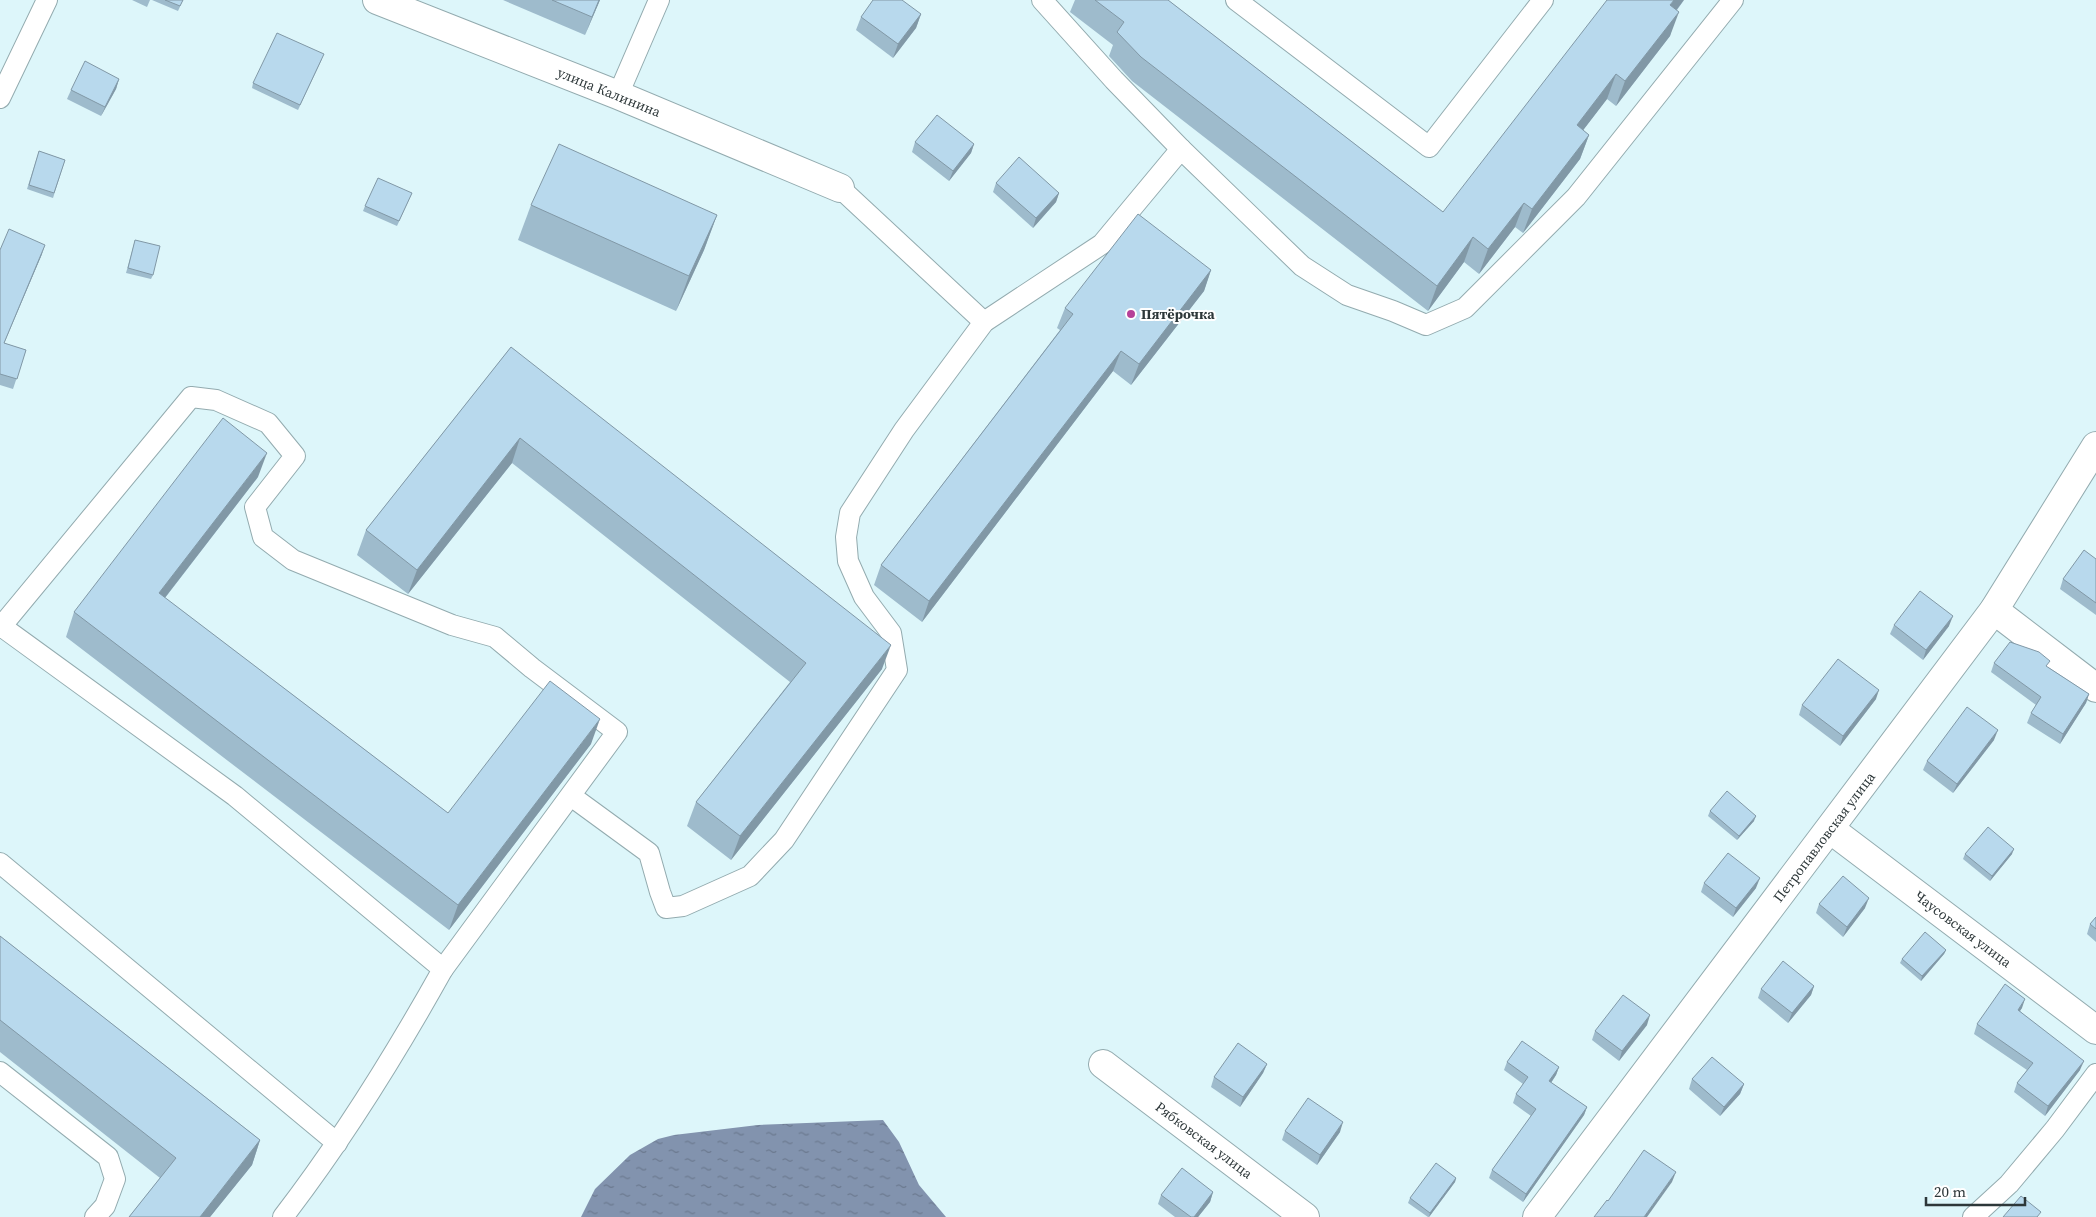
<svg xmlns="http://www.w3.org/2000/svg" width="2096" height="1217" font-family="'Source Serif 4',serif">
	<style>
		.water { fill: url(#water-ripples) }
		.lines { fill: none; stroke-linecap: round; stroke-linejoin: round }
		.service-casing { stroke: #93abaf; stroke-width: 22 }
		.minor-casing { stroke: #93abaf; stroke-width: 30 }
		.service { stroke: #fff; stroke-width: 20 }
		.minor { stroke: #fff; stroke-width: 28 }
		.wall { fill: #9ebbcc }
		.shaded-wall { fill: #8198a6 }
		.building { fill: #b8d9ed; stroke: #8198a6 }
		.poi-dot { fill: #b64198; stroke: #fff; stroke-width: 2 }
		.labels { text-anchor: middle; dominant-baseline: central; stroke-width: 4; stroke-linejoin: round; paint-order: stroke }
		.street-label { font-size: 14px; fill: #2d3739; stroke: #fff }
		.poi-label { font-size: 14px; font-weight: bold; fill: #2d3739; stroke: #fff; text-anchor: start }
	</style>
	<defs>
		<pattern id="water-ripples" width="26" height="14" patternUnits="userSpaceOnUse" patternTransform="scale(1.25)"><rect width="26" height="14" fill="#8293ae"/><path d="M2 4q2-2 4 0t4 0M15 11q2-2 4 0t4 0" fill="none" stroke="#6b798f"/></pattern>
	</defs>
	<rect width="100%" height="100%" fill="#ddf6fa"/>
	<!-- water -->
	<path class="water" d="M883 1120 899 1142 919 1185 946 1217H581L595 1189 630 1155 658 1139 674 1135 758 1125Z"/>
	<g class="lines">
		<defs>
			<g id="service">
				<path d="M1042 0 1114 80 1181 149"/>
				<path d="M1236 0 1429 147 1543 0"/>
				<path d="M618 95 659 0"/>
				<path d="M0 98 47 0"/>
				<path d="M840 188 984 322"/>
				<path d="M0 628 191 397 216 400 268 423 295 456 255 507 263 537 293 560 452 625 495 637 532 668 617 732 443 969 235 796 1 626"/>
				<path d="M571 796 649 853 660 892 666 908 683 906 750 876 784 840 897 670 891 633 864 597 848 561 846 537 850 513 904 430 984 322 1102 244 1181 149 1302 266 1347 295 1393 311 1426 325 1465 308 1576 197 1733 0"/>
				<path d="M0 863 337 1143"/>
				<path d="M0 1072 108 1157 115 1179 105 1206 95 1217"/>
				<path d="M283 1217C343 1139 395 1055 443 969"/>
				<path d="M1973 1217 2009 1184 2055 1129 2096 1074"/>
			</g>
			<g id="minor">
				<path d="M377 0 618 95 840 188"/>
				<path d="M1994 610 2096 688"/>
				<path d="M1830 829 2096 1030"/>
				<path d="M1103 1064 1305 1217"/>
				<path d="M1537 1217 1994 610 2096 446"/>
			</g>
		</defs>
		<!-- service casing -->
		<use href="#service" class="service-casing"/>
		<!-- minor casing -->
		<use href="#minor" class="minor-casing"/>
		<!-- service -->
		<use href="#service" class="service"/>
		<!-- minor -->
		<use href="#minor" class="minor"/>
	</g>
	<!-- wall -->
	<g class="wall">
		<path d="M132 0H150L147 7Z"/>
		<path d="M152 0H183L178 11Z"/>
		<path d="M503 0H600L585 35Z"/>
		<path d="M1075 0H1168L1443 212 1684 0 1677 10 1670 36 1616 106 1607 99 1583 130 1589 135 1580 159 1523 233 1515 227 1479 274 1464 262 1428 311 1132 81 1109 56 1113 45 1070 12Z"/>
		<path d="M921 14 916 28 893 58 856 30 861 17Z"/>
		<path d="M322 59 298 110 252 88 253 83Z"/>
		<path d="M119 79 116 89 101 116 67 99 71 90Z"/>
		<path d="M915 142 974 144 971 153 949 181 912 152Z"/>
		<path d="M39 151 65 160 53 198 27 189Z"/>
		<path d="M996 183 1059 193 1056 202 1033 228 993 192Z"/>
		<path d="M412 193 397 226 363 211 365 206Z"/>
		<path d="M531 205 717 215 704 250 676 311 518 240Z"/>
		<path d="M135 240 153 275 151 279 126 273Z"/>
		<path d="M0 250 42 254 4 343 26 350 13 389 0 385Z"/>
		<path d="M1211 270 1204 291 1131 385 1113 371 922 622 874 585 881 565 1060 330 1057 328 1065 308Z"/>
		<path d="M511 347 882 669 731 860 687 826 696 802 790 682 512 463 408 594 357 555 366 530Z"/>
		<path d="M258 477 165 598 448 813 591 744 449 930 66 637 74 612Z"/>
		<path d="M2096 559V615L2060 589 2063 579Z"/>
		<path d="M1894 625 1949 626 1923 660 1890 634Z"/>
		<path d="M1994 663 2048 667 2089 694 2086 703 2060 744 2027 723 2031 713 2036 705 1991 672Z"/>
		<path d="M1876 699 1840 746 1799 715 1802 705Z"/>
		<path d="M1994 740 1953 793 1923 770 1927 761Z"/>
		<path d="M1710 811 1754 821 1737 840 1708 816Z"/>
		<path d="M1965 854H2012L1990 881 1963 859Z"/>
		<path d="M1704 883 1756 888 1733 917 1701 892Z"/>
		<path d="M1819 904 1865 908 1843 937 1816 913Z"/>
		<path d="M2096 917V942L2087 934 2090 924Z"/>
		<path d="M0 936 260 1140 252 1165 210 1217H129L160 1178 0 1052Z"/>
		<path d="M1946 950 1944 954 1921 981 1900 963 1902 959Z"/>
		<path d="M1814 986 1811 995 1788 1023 1758 998 1761 989Z"/>
		<path d="M2022 1008 2020 1011 2080 1070 2045 1116 2014 1092 2017 1083 2027 1070 1974 1034 1977 1024Z"/>
		<path d="M1647 1025 1619 1061 1592 1040 1595 1031Z"/>
		<path d="M1507 1062 1559 1067 1556 1075 1551 1083 1587 1107 1584 1115 1523 1202 1489 1178 1492 1170 1531 1116 1513 1103 1516 1094 1523 1084 1504 1070Z"/>
		<path d="M1267 1064 1263 1073 1240 1107 1211 1087 1214 1077Z"/>
		<path d="M1692 1079 1744 1084 1740 1094 1720 1116 1689 1089Z"/>
		<path d="M1285 1131 1340 1132 1317 1165 1282 1140Z"/>
		<path d="M1456 1178 1455 1182 1429 1217H1428L1408 1203 1410 1198Z"/>
		<path d="M1213 1192 1210 1202 1198 1217H1175L1158 1204 1161 1195Z"/>
	</g>
	<!-- shaded-wall -->
	<g class="shaded-wall">
		<path d="M599 0H600L585 35 592 17Z"/>
		<path d="M1674 0H1684L1661 30 1670 5Z"/>
		<path d="M1679 12 1670 36 1616 106 1625 81Z"/>
		<path d="M921 14 916 28 893 58 898 44Z"/>
		<path d="M1616 74 1607 99 1568 150 1577 125Z"/>
		<path d="M119 79 116 89 101 116 105 107Z"/>
		<path d="M1589 135 1580 159 1523 233 1532 209Z"/>
		<path d="M974 144 971 153 949 181 953 171Z"/>
		<path d="M1059 193 1056 202 1033 228 1036 218Z"/>
		<path d="M1524 203 1515 227 1479 274 1488 249Z"/>
		<path d="M717 215 704 250 676 311 689 276Z"/>
		<path d="M1473 237 1464 262 1428 311 1437 286Z"/>
		<path d="M45 245 42 254 0 353 4 343Z"/>
		<path d="M1211 270 1204 291 1131 385 1139 364Z"/>
		<path d="M1121 351 1113 371 922 622 929 601Z"/>
		<path d="M520 438 512 463 408 594 417 570Z"/>
		<path d="M267 453 258 477 150 617 159 593Z"/>
		<path d="M1953 616 1949 626 1923 660 1926 650Z"/>
		<path d="M891 645 882 669 731 860 740 836Z"/>
		<path d="M1879 690 1876 699 1840 746 1843 736Z"/>
		<path d="M2089 694 2086 703 2060 744 2063 734Z"/>
		<path d="M600 719 591 744 449 930 458 905Z"/>
		<path d="M1998 730 1994 740 1953 793 1957 784Z"/>
		<path d="M1756 816 1754 821 1737 840 1739 836Z"/>
		<path d="M2014 849 2012 854 1990 881 1992 876Z"/>
		<path d="M1760 878 1756 888 1733 917 1736 908Z"/>
		<path d="M1869 898 1865 908 1843 937 1847 927Z"/>
		<path d="M1946 950 1944 954 1921 981 1922 976Z"/>
		<path d="M1814 986 1811 995 1788 1023 1792 1013Z"/>
		<path d="M2025 999 2022 1008 2014 1019 2018 1010Z"/>
		<path d="M1650 1015 1647 1025 1619 1061 1622 1051Z"/>
		<path d="M2084 1061 2080 1070 2045 1116 2048 1106Z"/>
		<path d="M1267 1064 1263 1073 1240 1107 1243 1097Z"/>
		<path d="M1559 1067 1556 1075 1546 1090 1549 1081Z"/>
		<path d="M1744 1084 1740 1094 1720 1116 1724 1107Z"/>
		<path d="M1587 1107 1584 1115 1523 1202 1526 1194Z"/>
		<path d="M1343 1122 1340 1132 1317 1165 1320 1155Z"/>
		<path d="M260 1140 252 1165 210 1217H200Z"/>
		<path d="M1676 1172 1672 1182 1647 1217H1644Z"/>
		<path d="M1456 1178 1455 1182 1429 1217 1430 1213Z"/>
		<path d="M1213 1192 1210 1202 1198 1217H1194Z"/>
	</g>
	<!-- building -->
	<g class="building">
		<path d="M165 0H183L180 6Z"/>
		<path d="M552 0H599L592 17Z"/>
		<path d="M873 0H902L921 14 898 44 861 17Z"/>
		<path d="M1095 0H1168L1443 212 1607 0H1674L1670 5 1679 12 1625 81 1616 74 1577 125 1589 135 1532 209 1524 203 1488 249 1473 237 1437 286 1141 57 1117 32 1124 22Z"/>
		<path d="M277 33 324 54 300 105 253 83Z"/>
		<path d="M85 61 119 79 105 107 71 90Z"/>
		<path d="M937 115 974 144 953 171 915 142Z"/>
		<path d="M559 144 717 215 689 276 531 205Z"/>
		<path d="M39 151 65 160 54 193 29 185Z"/>
		<path d="M1019 157 1059 193 1036 218 996 183Z"/>
		<path d="M378 178 412 193 399 221 365 206Z"/>
		<path d="M1138 214 1211 270 1139 364 1121 351 929 601 881 565 1073 314 1065 308Z"/>
		<path d="M9 229 45 245 4 343 26 350 17 379 0 374V250Z"/>
		<path d="M135 240 160 246 153 275 128 268Z"/>
		<path d="M511 347 891 645 740 836 696 802 806 663 520 438 417 570 366 530Z"/>
		<path d="M223 418 267 453 159 593 448 813 550 681 600 719 458 905 74 612Z"/>
		<path d="M2084 550 2096 559V603L2063 579Z"/>
		<path d="M1920 591 1953 616 1926 650 1894 625Z"/>
		<path d="M2010 642 2039 652 2050 661 2046 666 2089 694 2063 734 2031 713 2041 697 1994 663Z"/>
		<path d="M1838 659 1879 690 1843 736 1802 705Z"/>
		<path d="M1967 707 1998 730 1957 784 1927 761Z"/>
		<path d="M1727 791 1756 816 1739 836 1710 811Z"/>
		<path d="M1988 827 2014 849 1992 876 1965 854Z"/>
		<path d="M1728 853 1760 878 1736 908 1704 883Z"/>
		<path d="M1843 876 1869 898 1847 927 1819 904Z"/>
		<path d="M2096 917V929L2090 924Z"/>
		<path d="M1925 932 1946 950 1922 976 1902 959Z"/>
		<path d="M0 936 260 1140 200 1217H129L176 1158 0 1020Z"/>
		<path d="M1783 961 1814 986 1792 1013 1761 989Z"/>
		<path d="M2005 984 2025 999 2018 1010 2084 1061 2048 1106 2017 1083 2033 1063 1977 1024Z"/>
		<path d="M1623 995 1650 1015 1622 1051 1595 1031Z"/>
		<path d="M1522 1041 1559 1067 1549 1081 1587 1107 1526 1194 1492 1170 1536 1109 1516 1094 1528 1077 1507 1062Z"/>
		<path d="M1238 1043 1267 1064 1243 1097 1214 1077Z"/>
		<path d="M1712 1057 1744 1084 1724 1107 1692 1079Z"/>
		<path d="M1308 1098 1343 1122 1320 1155 1285 1131Z"/>
		<path d="M1644 1150 1676 1172 1644 1217H1594L1607 1200 1608 1201Z"/>
		<path d="M1436 1163 1456 1178 1430 1213 1410 1198Z"/>
		<path d="M1182 1168 1213 1192 1194 1217H1191L1161 1195Z"/>
		<path d="M2021 1196 2041 1212 2037 1217H2003Z"/>
	</g>
	<!-- markers -->
	<circle class="poi-dot" cx="1131" cy="314" r="5"/>
	<g class="labels">
		<!-- street labels -->
		<g class="street-label">
			<text transform="translate(609 92) rotate(22)">улица Калинина</text>
			<text transform="translate(1824 837) rotate(-53)">Петропавловская улица</text>
			<text transform="translate(1963 929) rotate(37)">Чаусовская улица</text>
			<text transform="translate(1204 1140) rotate(37)">Рябковская улица</text>
		</g>
		<!-- poi labels -->
		<g class="poi-label">
			<text x="1141" y="314">Пятёрочка</text>
		</g>
	</g>
	<!-- scale -->
	<path d="M1926 1197v8h99v-8" fill="none" stroke="#2d3739" stroke-width="2.5"/>
	<text x="1934" y="1197" font-size="15" fill="#2d3739" stroke="#ffffff" stroke-width="4" paint-order="stroke">20 m</text>
</svg>
